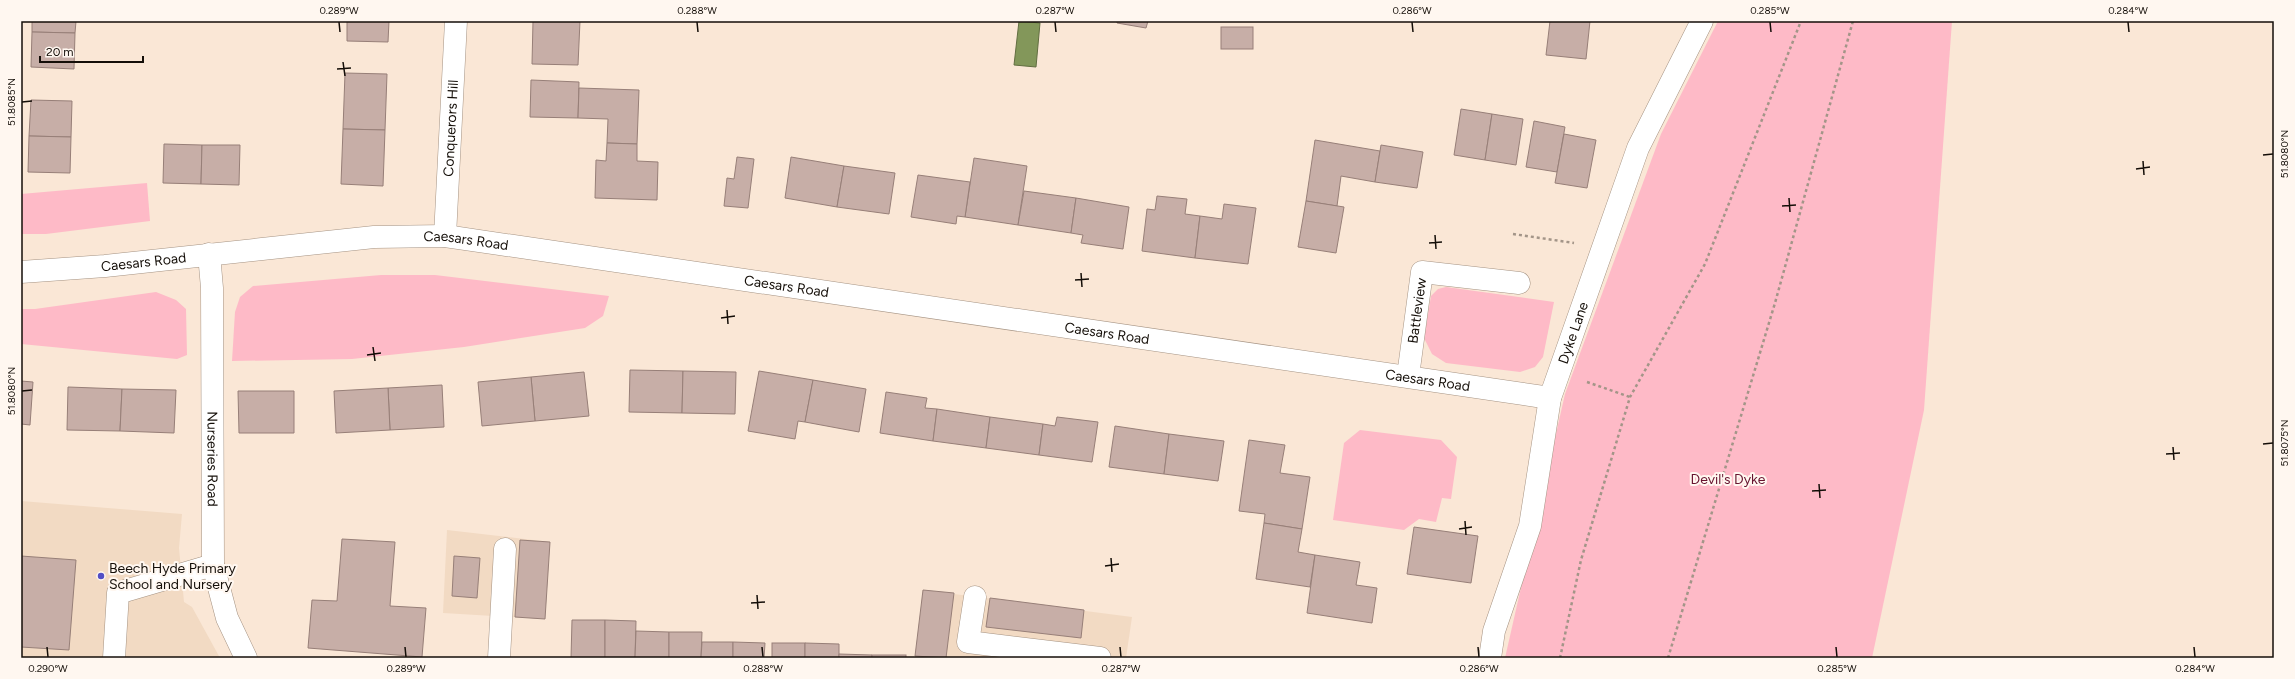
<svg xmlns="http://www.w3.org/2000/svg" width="2295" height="679" font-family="Figtree,sans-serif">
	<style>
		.built { fill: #f2dac3 }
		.green { fill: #febac7 }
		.water { fill: #83975a; stroke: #626e41 }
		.building { fill: #c7aea7; stroke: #977f78 }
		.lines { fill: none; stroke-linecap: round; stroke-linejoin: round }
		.minor-casing { stroke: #a59383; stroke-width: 23 }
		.path { stroke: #a39588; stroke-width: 2.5; stroke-dasharray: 3 3; stroke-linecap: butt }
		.minor { stroke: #fff; stroke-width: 22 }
		.ticks { fill: none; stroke: #140e08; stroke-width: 1.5 }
		.poi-dot { fill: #514ec5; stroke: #fff7f0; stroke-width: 1.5 }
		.labels { text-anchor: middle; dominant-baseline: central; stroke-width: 4; stroke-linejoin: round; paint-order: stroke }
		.street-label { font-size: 14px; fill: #140e08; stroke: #fff7f0 }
		.park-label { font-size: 14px; fill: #66122e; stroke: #fff7f0 }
		.poi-label { font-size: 14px; fill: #140e08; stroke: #fff7f0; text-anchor: start }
		.neatline { fill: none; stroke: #140e08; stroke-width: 1.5 }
		.ticks-label { font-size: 10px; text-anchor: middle; fill: #140e08 }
	</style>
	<rect width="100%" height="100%" fill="#fae7d6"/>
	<!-- built -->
	<g class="built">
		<path d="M21 501 182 514 179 548 184 602 192 607 220 658H21Z"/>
		<path d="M447 530 550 542 545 619 443 613Z"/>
		<path d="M923 590 1132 617 1126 658H932L915 656Z"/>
	</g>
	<!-- green -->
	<g class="green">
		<path d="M1718 21H1952L1924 410 1872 658H1505L1565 394 1661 134Z"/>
		<path d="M147 183 150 221 46 234H21V194Z"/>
		<path d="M381 275H435L609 296 603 316 585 328 464 347 352 359 232 361 235 312 240 297 253 286Z"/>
		<path d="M1446 287 1554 302 1543 357 1535 367 1520 372 1446 363 1432 354 1424 338 1431 296 1438 289Z"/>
		<path d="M156 292 176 300 186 309 187 355 177 359 21 344V309H35Z"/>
		<path d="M1360 430 1441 440 1457 457 1451 499 1442 498 1436 522 1419 519 1404 530 1333 520 1344 443Z"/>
	</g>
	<!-- water -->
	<path class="water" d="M1019 21 1040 23 1036 67 1014 65Z"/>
	<!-- building -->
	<g class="building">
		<path d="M32 21H76L75 33 32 32Z"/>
		<path d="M347 21H389L388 42 347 41Z"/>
		<path d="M533 21H580L578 65 532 64Z"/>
		<path d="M1117 21H1148L1146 28 1117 23Z"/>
		<path d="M1550 21H1590L1586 59 1546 55Z"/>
		<rect x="1221" y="27" width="32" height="22"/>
		<path d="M32 32 75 33 74 69 31 67Z"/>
		<path d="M345 73 387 74 385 130 343 129Z"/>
		<path d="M531 80 579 82 578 118 530 117Z"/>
		<path d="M579 88 639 90 637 144 607 143 608 119 578 118Z"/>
		<path d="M31 100 72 101 71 137 29 136Z"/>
		<path d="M1461 109 1492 114 1485 160 1454 155Z"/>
		<path d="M1492 114 1523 119 1516 165 1485 160Z"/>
		<path d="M1534 121 1565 127 1557 172 1526 167Z"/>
		<path d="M343 129 385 130 383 186 341 184Z"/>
		<path d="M1564 134 1596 140 1587 188 1555 183Z"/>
		<path d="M29 136 71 137 70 173 28 172Z"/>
		<path d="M1315 140 1380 151 1375 182 1341 176 1337 206 1306 201Z"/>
		<path d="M607 143 637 144V161L658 162 657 200 595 198 596 160 606 161Z"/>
		<path d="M164 144 202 145 201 184 163 183Z"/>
		<path d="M202 145H240L239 185 201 184Z"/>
		<path d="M1381 145 1423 152 1417 188 1375 182Z"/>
		<path d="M737 157 754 159 748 208 724 206 727 178 734 179Z"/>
		<path d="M791 157 844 166 837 207 785 198Z"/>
		<path d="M974 158 1027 166 1018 225 965 217Z"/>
		<path d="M844 166 895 173 889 214 837 207Z"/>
		<path d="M918 175 970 182 965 217 957 216 956 224 911 217Z"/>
		<path d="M1024 191 1076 198 1071 233 1018 225Z"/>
		<path d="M1157 196 1187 199 1185 214 1200 216 1195 258 1142 251 1147 209 1155 210Z"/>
		<path d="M1076 198 1129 207 1123 249 1081 243 1083 235 1071 233Z"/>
		<path d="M1306 201 1344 207 1336 253 1298 247Z"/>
		<path d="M1224 204 1256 208 1248 264 1195 258 1200 216 1222 219Z"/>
		<path d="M630 370 683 371 682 413 629 412Z"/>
		<path d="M683 371 736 372 735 414 682 413Z"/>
		<path d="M759 371 813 380 805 422 798 421 795 439 748 431Z"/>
		<path d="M584 372 589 416 535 421 531 377Z"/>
		<path d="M531 377 535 421 482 426 478 382Z"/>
		<path d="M813 380 866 389 859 432 805 422Z"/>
		<path d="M21 381 33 382 30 425 21 424Z"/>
		<path d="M442 385 444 427 390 430 388 388Z"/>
		<path d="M68 387 122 389 120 431 67 430Z"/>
		<path d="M388 388 390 430 336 433 334 391Z"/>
		<path d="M122 389 176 390 174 433 120 431Z"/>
		<path d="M238 391H294V433H239Z"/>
		<path d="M886 392 927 398 925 408 937 409 933 441 880 433Z"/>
		<path d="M937 409 990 417 986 448 933 441Z"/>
		<path d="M990 417 1043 424 1039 455 986 448Z"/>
		<path d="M1057 417 1098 422 1092 462 1039 455 1043 424 1055 426Z"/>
		<path d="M1115 426 1169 434 1164 474 1109 467Z"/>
		<path d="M1169 434 1224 441 1218 481 1164 474Z"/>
		<path d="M1249 440 1285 445 1280 473 1310 477 1302 529 1264 523 1265 514 1239 511Z"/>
		<path d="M1264 523 1302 529 1298 552 1315 555 1310 587 1256 579Z"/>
		<path d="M1414 527 1478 536 1471 583 1407 574Z"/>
		<path d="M342 539 395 542 390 606 426 608 422 657 308 648 312 600 337 601Z"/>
		<path d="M520 540 550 542 545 619 515 617Z"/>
		<path d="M1315 555 1360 562 1356 585 1377 588 1372 623 1307 613Z"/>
		<path d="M21 556 76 560 69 650 21 647Z"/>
		<path d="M454 556 480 558 477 598 452 596Z"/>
		<path d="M923 590 954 593 946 658 915 656Z"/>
		<path d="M990 598 1084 610 1081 638 986 627Z"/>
		<path d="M572 620H605V658H571Z"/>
		<path d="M605 620 636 621 635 658H605Z"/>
		<path d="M636 631 669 632V658H635Z"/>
		<path d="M669 632H702L701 658H669Z"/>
		<path d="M702 642H733V658H701Z"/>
		<path d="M733 642 765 643 764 658H733Z"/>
		<rect x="772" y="643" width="33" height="15"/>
		<path d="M805 643 839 644V658H805Z"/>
		<path d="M839 654 872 655V658H839Z"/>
		<rect x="872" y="655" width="34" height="3"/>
	</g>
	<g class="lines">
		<defs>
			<g id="minor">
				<path id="s1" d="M445 236 456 21"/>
				<path id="s2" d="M209 254 212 288 213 565 227 618 246 658"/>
				<path id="s3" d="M21 272 105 266 374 237 445 236 1550 398"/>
				<path id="s4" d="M1408 376 1422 272 1519 283"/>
				<path d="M975 597 968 642 1100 658"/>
				<path d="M114 658 118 593 213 565"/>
				<path d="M499 658 505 549"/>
				<path id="s5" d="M1490 658 1494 631 1530 526 1550 398 1638 148 1702 21"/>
			</g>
		</defs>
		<!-- minor casing -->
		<use href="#minor" class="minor-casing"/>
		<!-- path -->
		<g class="path">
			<path d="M1513 234 1574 243"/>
			<path d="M1587 382 1630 397"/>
			<path d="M1560 658 1581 560 1630 397 1705 264 1801 21"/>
			<path d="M1668 658 1775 303 1853 21"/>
		</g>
		<!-- minor -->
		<use href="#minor" class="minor"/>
	</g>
	<!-- ticks -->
	<path class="ticks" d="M339 22 340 32M697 22 698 32M1055 22 1056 32M1412 22 1413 32M1770 22 1771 32M2128 22 2129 32M343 62 345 76M337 69 351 68M22 102 32 101M2263 155 2273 154M2143 161 2144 175M2136 169 2150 167M1789 198 1790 212M1782 206 1796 205M1435 235 1436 249M1429 243 1442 242M1081 273 1082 287M1075 280 1089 279M727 310 728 324M721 318 735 316M373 347 375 361M367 355 381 353M22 391 32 390M2263 444 2273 443M2173 447 2174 460M2166 454 2180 453M1819 484 1820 498M1812 491 1826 490M1465 521 1466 535M1459 529 1472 527M1111 558 1112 572M1105 566 1119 564M757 595 758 609M751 603 765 602M47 647 48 657M405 647 406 657M762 647 763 657M1120 647 1121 657M1478 647 1479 657M1836 647 1837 657M2194 647 2195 657"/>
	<!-- markers -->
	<circle class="poi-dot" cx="101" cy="576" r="4"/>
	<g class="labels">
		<!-- street labels -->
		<g class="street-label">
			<text stroke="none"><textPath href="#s1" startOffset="108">Conquerors Hill</textPath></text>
			<text stroke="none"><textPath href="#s3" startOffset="447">Caesars Road</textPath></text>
			<text stroke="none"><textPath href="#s3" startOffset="123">Caesars Road</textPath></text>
			<text stroke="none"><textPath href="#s3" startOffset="771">Caesars Road</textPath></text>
			<text stroke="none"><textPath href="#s4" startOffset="66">Battleview</textPath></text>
			<text stroke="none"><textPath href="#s5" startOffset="337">Dyke Lane</textPath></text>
			<text stroke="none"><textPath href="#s3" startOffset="1095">Caesars Road</textPath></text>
			<text stroke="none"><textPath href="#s3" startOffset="1419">Caesars Road</textPath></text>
			<text stroke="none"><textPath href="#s2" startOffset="205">Nurseries Road</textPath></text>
		</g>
		<!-- park labels -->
		<g class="park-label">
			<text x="1728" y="479">Devil's Dyke</text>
		</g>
		<!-- poi labels -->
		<g class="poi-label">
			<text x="109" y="568">Beech Hyde Primary<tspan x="109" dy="16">School and Nursery</tspan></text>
		</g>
	</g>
	<!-- border -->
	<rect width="2295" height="679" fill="none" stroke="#fff7f0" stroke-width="44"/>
	<!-- scale -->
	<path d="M40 56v6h103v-6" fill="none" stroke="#140e08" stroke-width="2"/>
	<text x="46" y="56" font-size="12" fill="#140e08" stroke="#fff7f0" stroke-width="3" paint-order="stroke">20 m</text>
	<rect x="22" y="22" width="2251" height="635" class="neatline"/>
	<g class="ticks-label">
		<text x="339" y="14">0.289°W</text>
		<text x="697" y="14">0.288°W</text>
		<text x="1055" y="14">0.287°W</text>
		<text x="1412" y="14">0.286°W</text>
		<text x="1770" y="14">0.285°W</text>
		<text x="2128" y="14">0.284°W</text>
		<text transform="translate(11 102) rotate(-90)" y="4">51.8085°N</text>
		<text transform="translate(2284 154) rotate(-90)" y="4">51.8080°N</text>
		<text transform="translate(11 391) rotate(-90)" y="4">51.8080°N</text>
		<text transform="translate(2284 443) rotate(-90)" y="4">51.8075°N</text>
		<text x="48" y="672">0.290°W</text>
		<text x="406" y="672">0.289°W</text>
		<text x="763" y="672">0.288°W</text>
		<text x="1121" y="672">0.287°W</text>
		<text x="1479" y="672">0.286°W</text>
		<text x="1837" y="672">0.285°W</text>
		<text x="2195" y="672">0.284°W</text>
	</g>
</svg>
